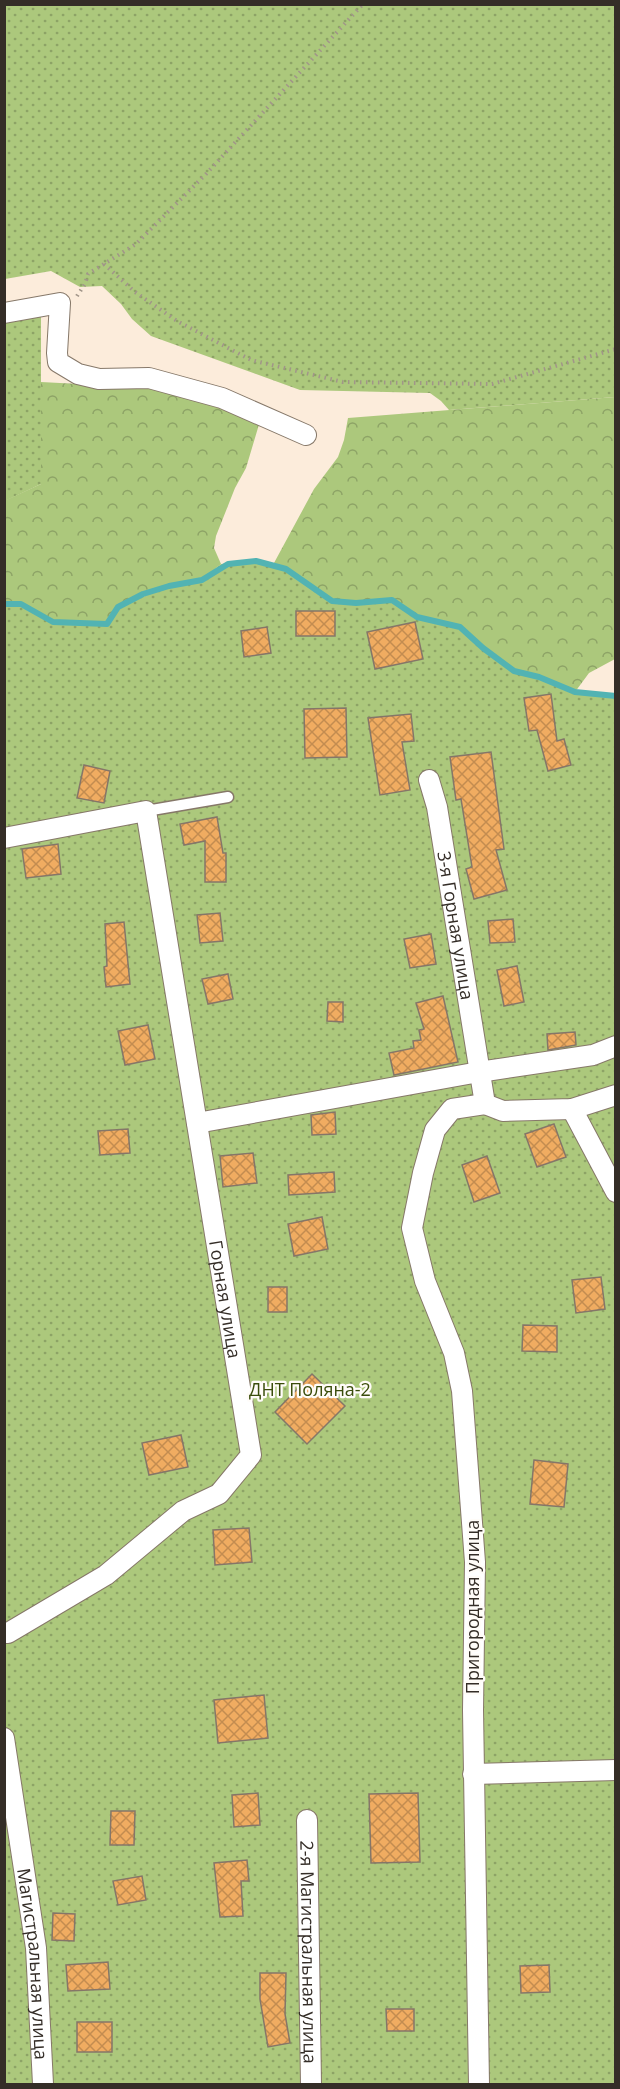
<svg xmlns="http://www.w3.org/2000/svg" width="620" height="2089" font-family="'Open Sans',sans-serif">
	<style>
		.grass { fill: url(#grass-dots) }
		.forest { fill: url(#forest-crowns) }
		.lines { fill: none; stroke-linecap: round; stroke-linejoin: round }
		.stream { stroke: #52b3b3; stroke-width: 6 }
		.building { fill: url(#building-cross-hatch); stroke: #857668; stroke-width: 1.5 }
		.service-casing { stroke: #867869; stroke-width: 13 }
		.minor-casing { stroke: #867869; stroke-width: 22 }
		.path { stroke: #a19589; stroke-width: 4; stroke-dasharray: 1.5 4.5; stroke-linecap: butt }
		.service { stroke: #fff; stroke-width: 10 }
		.minor { stroke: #fff; stroke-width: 20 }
		.labels { text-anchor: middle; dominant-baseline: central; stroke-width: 4.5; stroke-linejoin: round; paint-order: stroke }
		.street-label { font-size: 18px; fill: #342d27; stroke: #fffcf8 }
		.park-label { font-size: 18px; fill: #3a4d0b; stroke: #fffcf8 }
	</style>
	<defs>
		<pattern id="grass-dots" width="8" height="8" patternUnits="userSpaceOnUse" patternTransform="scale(1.5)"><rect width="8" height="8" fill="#acc87c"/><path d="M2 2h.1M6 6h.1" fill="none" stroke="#8da366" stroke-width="1.8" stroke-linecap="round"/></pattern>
		<pattern id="forest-crowns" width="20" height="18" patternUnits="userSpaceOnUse" patternTransform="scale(1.5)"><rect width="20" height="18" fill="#acc87c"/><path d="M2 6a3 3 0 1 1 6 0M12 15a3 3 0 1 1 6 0" fill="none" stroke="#8da366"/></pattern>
		<pattern id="building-cross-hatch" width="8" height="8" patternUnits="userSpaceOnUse" patternTransform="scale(1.5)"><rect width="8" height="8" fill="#f0ac61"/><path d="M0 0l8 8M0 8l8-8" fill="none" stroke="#c38c50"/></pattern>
	</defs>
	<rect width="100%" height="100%" fill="#fcecdb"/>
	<!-- grass -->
	<g class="grass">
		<path d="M4 5H615V397L449 410 441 401 430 393 300 390 151 336 132 319 121 304 102 286 80 287 51 271 5 279Z"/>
		<path d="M41 312V484L5 501V314Z"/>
		<path d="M256 561 269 564 274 563 332 601 392 600 417 617 460 627 483 648 514 671 542 678 575 692 615 694V2084H5L4 604H18L53 622 118 607 172 585 202 580 221 564Z"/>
	</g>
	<!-- forest -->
	<g class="forest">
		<path d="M41 382 155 388 260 421 246 468 235 488 216 536 214 548 221 564 202 580 172 585 118 607 107 624 53 622 18 604H5L4 501 41 484Z"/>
		<path d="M615 397V659L589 673 575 692 542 678 514 671 483 648 460 627 417 617 392 600 332 601 274 563 314 489 338 457 344 440 348 418Z"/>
	</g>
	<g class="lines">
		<!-- stream -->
		<path class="stream" d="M4 604H21L53 622 107 624 118 607 143 594 169 586 202 580 228 564 256 561 286 569 332 601 356 603 392 600 417 617 460 627 483 648 514 671 539 677 575 692 616 696"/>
	</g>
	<!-- building -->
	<g class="building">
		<rect x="296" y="611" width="39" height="25"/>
		<path d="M415 622 423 659 375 669 367 632Z"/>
		<path d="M267 627 271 653 244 657 241 631Z"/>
		<path d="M551 694 557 741 564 739 571 765 548 771 537 730 529 731 524 698Z"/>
		<path d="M346 708 347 757 305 758 304 709Z"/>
		<path d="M411 714 414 741 402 742 410 790 380 795 368 718Z"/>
		<path d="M491 752 504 849 496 850 507 890 474 899 466 869 472 867 461 799 456 800 450 757Z"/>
		<path d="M84 765 110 771 104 803 77 798Z"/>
		<path d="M217 817 223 853H226V882H205V841L184 845 180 824Z"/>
		<path d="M58 844 61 874 26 878 22 849Z"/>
		<path d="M220 913 223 941 200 943 197 915Z"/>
		<path d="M513 919 515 942 490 943 488 921Z"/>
		<path d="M124 922 130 984 106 987 104 967 107 966 105 924Z"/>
		<path d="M431 934 436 964 410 968 404 939Z"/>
		<path d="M517 966 524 1002 504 1006 497 970Z"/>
		<path d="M228 974 233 999 208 1004 202 979Z"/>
		<path d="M443 996 458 1062 394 1075 389 1053 414 1048 413 1041 421 1040 419 1030 424 1029 416 1003Z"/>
		<path d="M328 1002H343V1022L327 1021Z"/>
		<path d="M148 1025 155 1059 125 1065 118 1031Z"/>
		<path d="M575 1032 576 1045 548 1050 547 1034Z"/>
		<path d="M335 1112 336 1134 312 1135 311 1115Z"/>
		<path d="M554 1124 566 1157 537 1167 525 1134Z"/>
		<path d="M128 1129 130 1153 100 1155 98 1131Z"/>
		<path d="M253 1153 257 1183 223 1187 220 1156Z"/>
		<path d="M487 1156 500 1193 474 1202 462 1165Z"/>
		<path d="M334 1172 335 1192 289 1195 288 1175Z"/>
		<path d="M322 1217 328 1249 294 1256 288 1224Z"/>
		<path d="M601 1277 605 1309 576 1313 572 1280Z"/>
		<rect x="268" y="1287" width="19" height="25"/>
		<path d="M523 1325 557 1326V1352L522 1351Z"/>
		<path d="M312 1374 345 1406 307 1444 275 1412Z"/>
		<path d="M181 1435 188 1467 149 1475 142 1443Z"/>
		<path d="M534 1460 568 1464 564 1507 530 1504Z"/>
		<path d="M249 1528 252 1562 215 1565 213 1530Z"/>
		<path d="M264 1695 268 1738 218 1743 214 1700Z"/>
		<path d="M258 1793 260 1825 234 1827 232 1795Z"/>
		<path d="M418 1793 420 1862 371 1863 369 1794Z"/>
		<path d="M111 1811H135L134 1845H110Z"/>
		<path d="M247 1860 249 1881H241L243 1916 220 1917 214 1863Z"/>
		<path d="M142 1876 146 1900 118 1905 113 1881Z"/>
		<path d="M53 1913 75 1914 74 1941 52 1940Z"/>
		<path d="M108 1962 110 1989 68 1991 66 1965Z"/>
		<path d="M549 1965 550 1992 521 1993 520 1966Z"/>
		<path d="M260 1973H286L285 2014 290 2043 268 2047 260 1999Z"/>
		<path d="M386 2009H414V2031H387Z"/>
		<rect x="77" y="2022" width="35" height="30"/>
	</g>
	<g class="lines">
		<defs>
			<path id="service" d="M146 811 228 797"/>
			<g id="minor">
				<path d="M4 313 60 303 57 353 58 362 78 374 99 379 149 378 222 398 306 435"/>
				<path id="s1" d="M429 780 437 807 485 1104 503 1111 572 1109 616 1095"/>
				<path id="s2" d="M4 838 146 811 251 1455 219 1494 183 1511 106 1575 8 1633H4"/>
				<path d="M572 1109 616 1192"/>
				<path d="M197 1123 479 1072 593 1055 616 1046"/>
				<path id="s3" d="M4 1738 36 1948 43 2084"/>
				<path d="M473 1774 616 1770"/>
				<path id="s4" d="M307 1820 311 2084"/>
				<path d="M479 2084 473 1710 475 1562 462 1391 454 1353 425 1281 412 1228 423 1173 435 1130 452 1109 485 1104"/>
			</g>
		</defs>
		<!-- service casing -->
		<use href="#service" class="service-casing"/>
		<!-- minor casing -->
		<use href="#minor" class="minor-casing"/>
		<!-- path -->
		<g class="path">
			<path d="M104 264 135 292 177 321 251 360 343 382 492 384 616 349"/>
			<path d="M77 296 85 284 88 274 136 244 206 174 363 4"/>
		</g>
		<!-- service -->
		<use href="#service" class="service"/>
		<!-- minor -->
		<use href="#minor" class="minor"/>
	</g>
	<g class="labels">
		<!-- street labels -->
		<g class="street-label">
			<text stroke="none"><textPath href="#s1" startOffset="148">3-я Горная улица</textPath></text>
			<text stroke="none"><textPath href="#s2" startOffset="639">Горная улица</textPath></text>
			<text transform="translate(472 1607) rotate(-90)">Пригородная улица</text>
			<text stroke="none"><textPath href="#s4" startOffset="132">2-я Магистральная улица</textPath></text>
			<text stroke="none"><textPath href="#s3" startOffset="228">Магистральная улица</textPath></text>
		</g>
		<!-- park labels -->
		<g class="park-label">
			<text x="310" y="1389">ДНТ Поляна-2</text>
		</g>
	</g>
	<!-- border -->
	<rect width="620" height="2089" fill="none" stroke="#342d27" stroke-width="12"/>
</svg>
